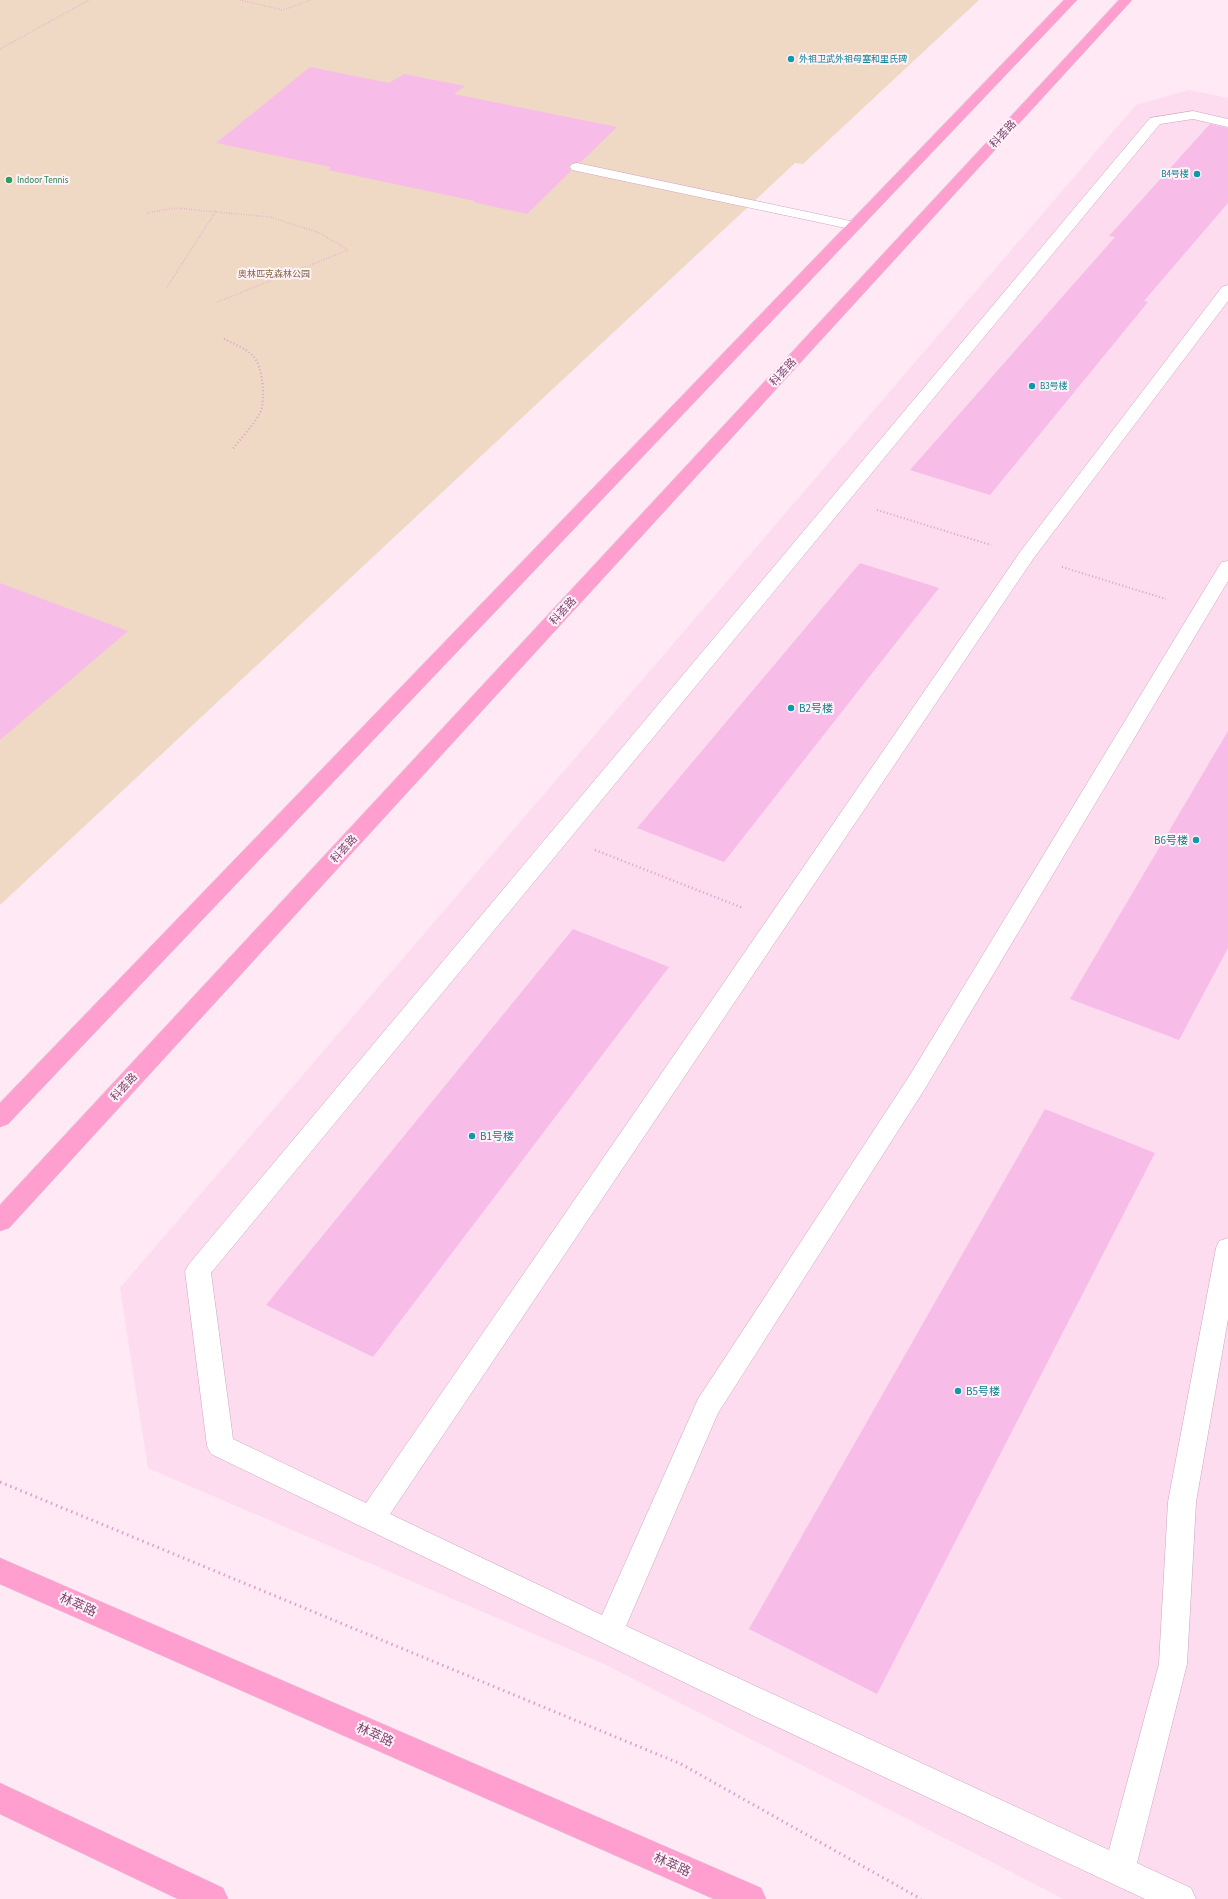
<svg xmlns="http://www.w3.org/2000/svg" width="1228" height="1899" font-family="'Source Sans 3','Noto Sans SC',sans-serif">
	<style>
		.residential { fill: #fcdcee }
		.green { fill: #efd8c4 }
		.building { fill: #f7bde8 }
		.lines { fill: none; stroke-linecap: round; stroke-linejoin: round }
		.service-casing { stroke: #cea6c2; stroke-width: 1 }
		.pedestrian-casing { stroke: #cea6c2; stroke-width: 1 }
		.primary-casing { stroke: #d8c8d4; stroke-width: 1 }
		.path-far3 { stroke: #dd9fcd; stroke-width: 1.5; stroke-dasharray: 0.5 2; stroke-linecap: butt }
		.path-far2 { stroke: #dd9fcd; stroke-width: 2; stroke-dasharray: 1 2.5; stroke-linecap: butt }
		.path-far1 { stroke: #dd9fcd; stroke-width: 2.5; stroke-dasharray: 1 3; stroke-linecap: butt }
		.path { stroke: #dd9fcd; stroke-width: 3; stroke-dasharray: 1.5 4; stroke-linecap: butt }
		.service { fill: #fff; fill-rule: evenodd }
		.pedestrian { fill: #fff; fill-rule: evenodd }
		.primary { fill: #ff9fcf; fill-rule: evenodd }
		.culture-dot { fill: #0f9aa8; stroke: #fff1f8; stroke-width: 1.5 }
		.leisure-dot { fill: #2e9e5b; stroke: #fff1f8; stroke-width: 1.5 }
		.labels { text-anchor: middle; dominant-baseline: central; stroke-width: 4; stroke-linejoin: round; paint-order: stroke }
		.far-culture-label { font-size: 9px; fill: #0d838f; stroke: #fff1f8; text-anchor: start }
		.far-leisure-label { font-size: 9px; fill: #27864d; stroke: #fff1f8; text-anchor: start }
		.far-park-label { font-size: 9px; fill: #84663e; stroke: #fff1f8 }
		.street-label { font-size: 11px; fill: #7d4871; stroke: #fff1f8 }
		.culture-label { font-size: 11px; fill: #0d838f; stroke: #fff1f8; text-anchor: start }
		.near-street-label { font-size: 13px; fill: #7d4871; stroke: #fff1f8 }
	</style>
	<rect width="100%" height="100%" fill="#ffe9f4"/>
	<!-- residential -->
	<path class="residential" d="M1189 90 1228 98V1899H1064L604 1664 148 1468 120 1288 1136 105Z"/>
	<!-- green -->
	<path class="green" d="M0 0H979L803 164 795 163 0 905Z"/>
	<!-- building -->
	<g class="building">
		<path d="M310 67 389 83 404 74 465 86 454 94 617 127 581 162 571 163 569 168 571 171 527 214 473 202 475 201 328 170 331 167 216 143Z"/>
		<path d="M1210 124 1228 128V203L1144 301 1148 302 990 495 910 470 1115 237 1109 236Z"/>
		<path d="M860 563 939 588 724 862 637 828Z"/>
		<path d="M0 583 128 631 0 740Z"/>
		<path d="M1228 731V948L1179 1040 1070 999Z"/>
		<path d="M573 929 669 967 373 1357 266 1305Z"/>
		<path d="M1045 1109 1155 1153 877 1694 749 1629Z"/>
	</g>
	<g class="lines">
		<defs>
			<path id="service" d="M577 163 855 222 860 223 862 226 860 229 855 230 572 170 570 167 572 164Z"/>
			<path id="pedestrian" d="M1193 111 1228 119V127L1193 119 1160 124 211 1273 233 1439 366 1503 1020 552 1222 287 1228 285V301L1033 559 390 1514 602 1615 698 1399 910 1075 1219 566 1222 562 1228 561V581L926 1087 718 1413 626 1626 1109 1850 1159 1664 1168 1502 1216 1248 1219 1241 1228 1238V1319L1196 1502 1187 1664 1137 1863 1191 1888 1196 1899H1145L758 1718 211 1454 207 1446 185 1271 189 1264 1150 118Z"/>
			<g id="primary">
				<path d="M1064 0H1077L8 1124 0 1127V1103Z"/>
				<path d="M1119 0H1132L9 1228 0 1231V1205Z"/>
				<path d="M0 1558 761 1888 766 1899H714L0 1584Z"/>
				<path d="M0 1783 223 1888 228 1899H178L0 1814Z"/>
			</g>
		</defs>
		<!-- service casing -->
		<use href="#service" class="service-casing"/>
		<!-- pedestrian casing -->
		<use href="#pedestrian" class="pedestrian-casing"/>
		<!-- primary casing -->
		<use href="#primary" class="primary-casing"/>
		<!-- path-far3 -->
		<g class="path-far3">
			<path d="M240 0 283 10 311 0"/>
			<path d="M0 49 89 0"/>
			<path d="M147 213 175 208 270 217 320 233 348 250"/>
			<path d="M167 287 216 211"/>
			<path d="M217 302 348 250"/>
		</g>
		<!-- path-far2 -->
		<g class="path-far2">
			<path d="M224 339C234 344 245 348 253 356 263 366 266 400 260 413 253 426 241 438 232 450"/>
			<path d="M877 510 991 545"/>
			<path d="M1062 567 1166 599"/>
		</g>
		<!-- path-far1 -->
		<path class="path-far1" d="M595 850 743 908"/>
		<!-- path -->
		<path class="path" d="M0 1482 681 1764 921 1899"/>
		<!-- service -->
		<use href="#service" class="service"/>
		<!-- pedestrian -->
		<use href="#pedestrian" class="pedestrian"/>
		<!-- primary -->
		<use href="#primary" class="primary"/>
	</g>
	<!-- markers -->
	<g class="culture-dot">
		<circle cx="791" cy="59" r="4"/>
		<circle cx="1197" cy="174" r="4"/>
		<circle cx="1032" cy="386" r="4"/>
		<circle cx="791" cy="708" r="4"/>
		<circle cx="1196" cy="840" r="4"/>
		<circle cx="472" cy="1136" r="4"/>
		<circle cx="958" cy="1391" r="4"/>
	</g>
	<circle class="leisure-dot" cx="9" cy="180" r="4"/>
	<g class="labels">
		<!-- far-culture labels -->
		<g class="far-culture-label">
			<text x="799" y="59">外祖卫武外祖母塞和里氏碑</text>
			<text x="1189" y="174" text-anchor="end">B4号楼</text>
			<text x="1040" y="386">B3号楼</text>
		</g>
		<!-- far-leisure labels -->
		<g class="far-leisure-label">
			<text x="17" y="180">Indoor Tennis</text>
		</g>
		<!-- far-park labels -->
		<g class="far-park-label">
			<text x="274" y="274">奥林匹克森林公园</text>
		</g>
		<!-- street labels -->
		<g class="street-label">
			<text transform="translate(1003 134) rotate(-47)">科荟路</text>
			<text transform="translate(783 372) rotate(-47)">科荟路</text>
			<text transform="translate(563 611) rotate(-47)">科荟路</text>
			<text transform="translate(344 849) rotate(-47)">科荟路</text>
			<text transform="translate(124 1087) rotate(-47)">科荟路</text>
		</g>
		<!-- culture labels -->
		<g class="culture-label">
			<text x="799" y="708">B2号楼</text>
			<text x="1188" y="840" text-anchor="end">B6号楼</text>
			<text x="480" y="1136">B1号楼</text>
			<text x="966" y="1391">B5号楼</text>
		</g>
		<!-- near-street labels -->
		<g class="near-street-label">
			<text transform="translate(78 1605) rotate(24)">林萃路</text>
			<text transform="translate(375 1735) rotate(24)">林萃路</text>
			<text transform="translate(672 1865) rotate(24)">林萃路</text>
		</g>
	</g>
</svg>
